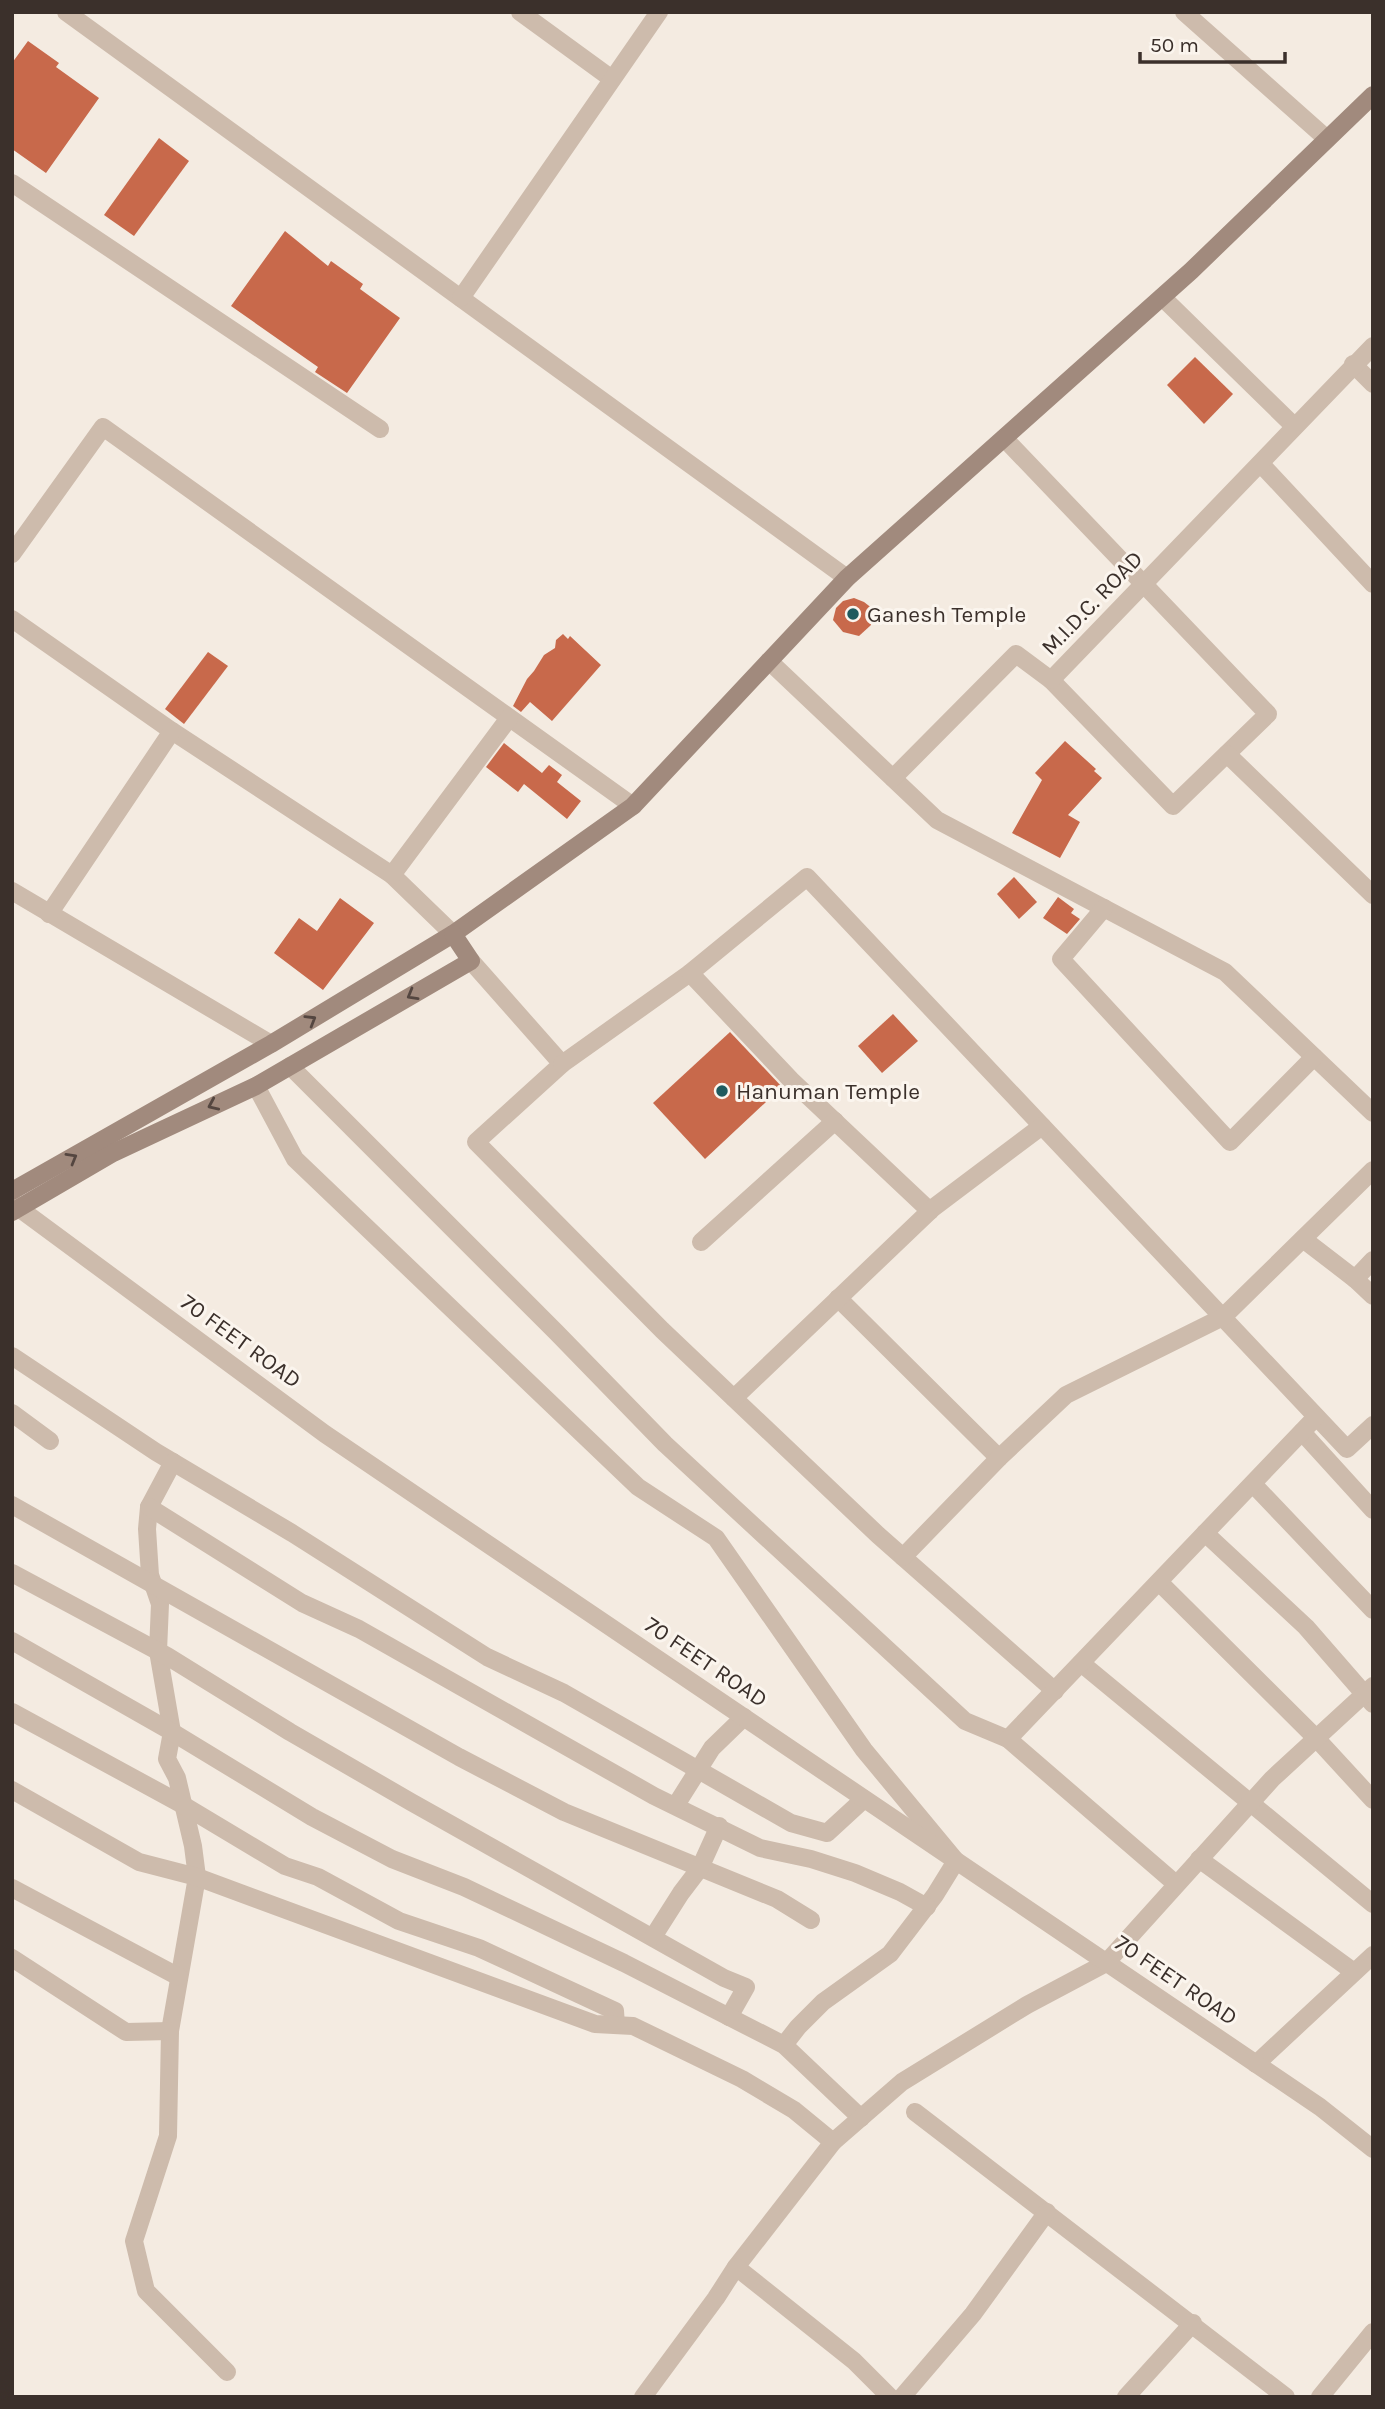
<svg xmlns="http://www.w3.org/2000/svg" width="1385" height="2409" font-family="Karla,sans-serif">
	<style>
		.building { fill: #c8694b }
		.lines { fill: none; stroke-linecap: round; stroke-linejoin: round }
		.minor { stroke: #cdbbac; stroke-width: 18 }
		.tertiary { stroke: #cdbbac; stroke-width: 18 }
		.secondary { stroke: #a18a7d; stroke-width: 18 }
		.oneway { stroke: #544640 }
		.poi-dot { fill: #1f5a5e; stroke: #fbf5ee; stroke-width: 2.5 }
		.labels { text-anchor: middle; dominant-baseline: central; stroke-width: 6; stroke-linejoin: round; paint-order: stroke }
		.street-label { font-size: 23px; fill: #3b302b; stroke: #fbf5ee }
		.poi-label { font-size: 23px; fill: #3b302b; stroke: #fbf5ee; text-anchor: start }
	</style>
	<rect width="100%" height="100%" fill="#f4ebe1"/>
	<!-- building -->
	<g class="building">
		<path d="M28 41 59 63 56 67 99 98 46 173 12 149V63Z"/>
		<path d="M159 138 189 161 134 236 104 215Z"/>
		<path d="M285 231 328 266 331 261 363 284 360 289 400 318 347 393 315 372 318 367 231 306Z"/>
		<path d="M1195 357 1233 394 1204 424 1167 385Z"/>
		<path d="M854 598 864 602 873 609 871 625 859 636 843 632 833 620 836 608 843 601Z"/>
		<path d="M563 634 568 639 570 636 601 665 552 721 530 702 521 712 513 706 527 679 534 671 544 655 555 648 556 640Z"/>
		<path d="M208 652 228 666 184 724 165 709Z"/>
		<path d="M1065 741 1096 769 1094 771 1102 778 1068 815 1080 822 1060 858 1012 833 1042 780 1035 773Z"/>
		<path d="M504 743 542 773 549 765 562 775 557 782 581 801 567 819 524 784 518 792 486 767Z"/>
		<path d="M1014 877 1037 902 1019 919 997 894Z"/>
		<path d="M1058 897 1074 909 1071 913 1080 919 1067 934 1043 918Z"/>
		<path d="M340 898 374 923 323 990 274 953 299 918 317 931Z"/>
		<path d="M893 1014 918 1041 882 1073 858 1046Z"/>
		<path d="M730 1032 782 1087 705 1159 653 1103Z"/>
	</g>
	<g class="lines">
		<!-- minor -->
		<g class="minor">
			<path d="M66 12 847 578"/>
			<path d="M520 12 612 79"/>
			<path d="M1184 12 1327 139"/>
			<path d="M12 183 380 429"/>
			<path d="M1162 297 1294 426"/>
			<path d="M461 298 659 12"/>
			<path d="M1353 364 1373 384"/>
			<path d="M1004 438 1268 714 1173 806 1051 680"/>
			<path d="M1261 464 1373 584"/>
			<path d="M12 554 103 427 633 806"/>
			<path d="M12 619 172 731 392 875 453 934"/>
			<path d="M769 661 937 820 1225 972 1373 1113"/>
			<path d="M1227 754 1373 895"/>
			<path d="M893 778 1016 654 1051 680 1373 346"/>
			<path d="M392 875 509 718"/>
			<path d="M12 891 271 1044"/>
			<path d="M1104 908 1061 959 1230 1142 1314 1057"/>
			<path d="M49 914 172 731"/>
			<path d="M471 961 562 1064 476 1142 662 1330 878 1535 1055 1691"/>
			<path d="M562 1064 690 973"/>
			<path d="M290 1066 556 1332 665 1444 965 1721 1008 1739"/>
			<path d="M256 1086 295 1159 638 1487 716 1538 864 1750 956 1861 935 1895 890 1954 823 2002 798 2027 784 2045"/>
			<path d="M930 1211 791 1080 690 973 807 877 1347 1449 1373 1425"/>
			<path d="M1303 1239 1355 1279"/>
			<path d="M701 1242 835 1121"/>
			<path d="M1373 1260 1355 1279 1373 1296"/>
			<path d="M838 1298 999 1458"/>
			<path d="M12 1356 156 1452 292 1533 487 1657 564 1693 791 1823 827 1833 864 1799"/>
			<path d="M734 1398 933 1208 1042 1126"/>
			<path d="M12 1413 50 1441"/>
			<path d="M1302 1432 1373 1510"/>
			<path d="M173 1462 149 1507 147 1529 150 1575 160 1604 158 1651 172 1732 167 1759 177 1778 193 1846 197 1877 170 2031 168 2136 134 2241 146 2291 227 2372"/>
			<path d="M1253 1484 1373 1610"/>
			<path d="M12 1505 459 1757 564 1812 777 1899 811 1920"/>
			<path d="M149 1507 302 1603 359 1629 654 1796 760 1848 811 1859 855 1873 900 1892 927 1907"/>
			<path d="M1205 1533 1306 1627 1373 1704"/>
			<path d="M903 1557 999 1458 1066 1395 1223 1317 1373 1170"/>
			<path d="M12 1573 167 1656 290 1732 411 1802 724 1978 746 1987 729 2017"/>
			<path d="M1159 1582 1316 1738 1373 1800"/>
			<path d="M12 1641 172 1732 312 1817 392 1859 464 1887 624 1963 784 2045 861 2118"/>
			<path d="M1081 1663 1373 1904"/>
			<path d="M12 1712 183 1805 285 1866 318 1877 399 1921 479 1948 615 2011 616 2025"/>
			<path d="M12 1790 139 1862 197 1877 595 2024 633 2026 742 2079 794 2110 833 2142"/>
			<path d="M676 1805 712 1748 744 1717"/>
			<path d="M1199 1859 1354 1972"/>
			<path d="M1176 1884 1008 1739 1316 1417"/>
			<path d="M12 1888 179 1977"/>
			<path d="M653 1937 681 1893 700 1868 719 1826"/>
			<path d="M12 1958 126 2032 170 2031"/>
			<path d="M1256 2064 1373 1955"/>
			<path d="M915 2112 1286 2397"/>
			<path d="M736 2267 833 2142 902 2082 1027 2005 1106 1963 1272 1779 1373 1686"/>
			<path d="M643 2397 716 2298 736 2267 854 2361 890 2397"/>
			<path d="M902 2397 973 2314 1047 2212"/>
			<path d="M1126 2397 1193 2323"/>
			<path d="M1320 2397 1373 2332"/>
		</g>
		<!-- tertiary -->
		<path class="tertiary" d="M12 1203 325 1434 1320 2107 1373 2149"/>
		<!-- secondary -->
		<g class="secondary">
			<path d="M12 1191 271 1044 453 934 633 806 847 578 1191 271 1373 95"/>
			<path d="M12 1212 113 1153 256 1086 471 961 453 934"/>
		</g>
	</g>
	<!-- one-way arrows -->
	<defs><path id="oneway-chevron" d="M-2-3.5L2.5 0L-2 3.5" fill="none" stroke-width="1.6" stroke-linecap="round" stroke-linejoin="round" transform="scale(1.75)"/></defs>
	<g class="oneway">
		<use href="#oneway-chevron" transform="translate(412 995) rotate(150)"/>
		<use href="#oneway-chevron" transform="translate(311 1020) rotate(-31)"/>
		<use href="#oneway-chevron" transform="translate(213 1105) rotate(156)"/>
		<use href="#oneway-chevron" transform="translate(72 1158) rotate(-30)"/>
	</g>
	<!-- markers -->
	<g class="poi-dot">
		<circle cx="853" cy="614" r="7"/>
		<circle cx="722" cy="1091" r="7"/>
	</g>
	<g class="labels">
		<!-- street labels -->
		<g class="street-label">
			<text transform="translate(1092 603) rotate(-46)">M.I.D.C. ROAD</text>
			<text transform="translate(241 1341) rotate(36)">70 FEET ROAD</text>
			<text transform="translate(706 1662) rotate(34)">70 FEET ROAD</text>
			<text transform="translate(1176 1980) rotate(34)">70 FEET ROAD</text>
		</g>
		<!-- poi labels -->
		<g class="poi-label">
			<text x="867" y="614">Ganesh Temple</text>
			<text x="736" y="1091">Hanuman Temple</text>
		</g>
	</g>
	<!-- border -->
	<rect width="1385" height="2409" fill="none" stroke="#3b302b" stroke-width="28"/>
	<!-- scale -->
	<path d="M1140 52v10h145v-10" fill="none" stroke="#3b302b" stroke-width="3.5"/>
	<text x="1150" y="52" font-size="21" fill="#3b302b" stroke="#fbf5ee" stroke-width="5" paint-order="stroke">50 m</text>
</svg>
